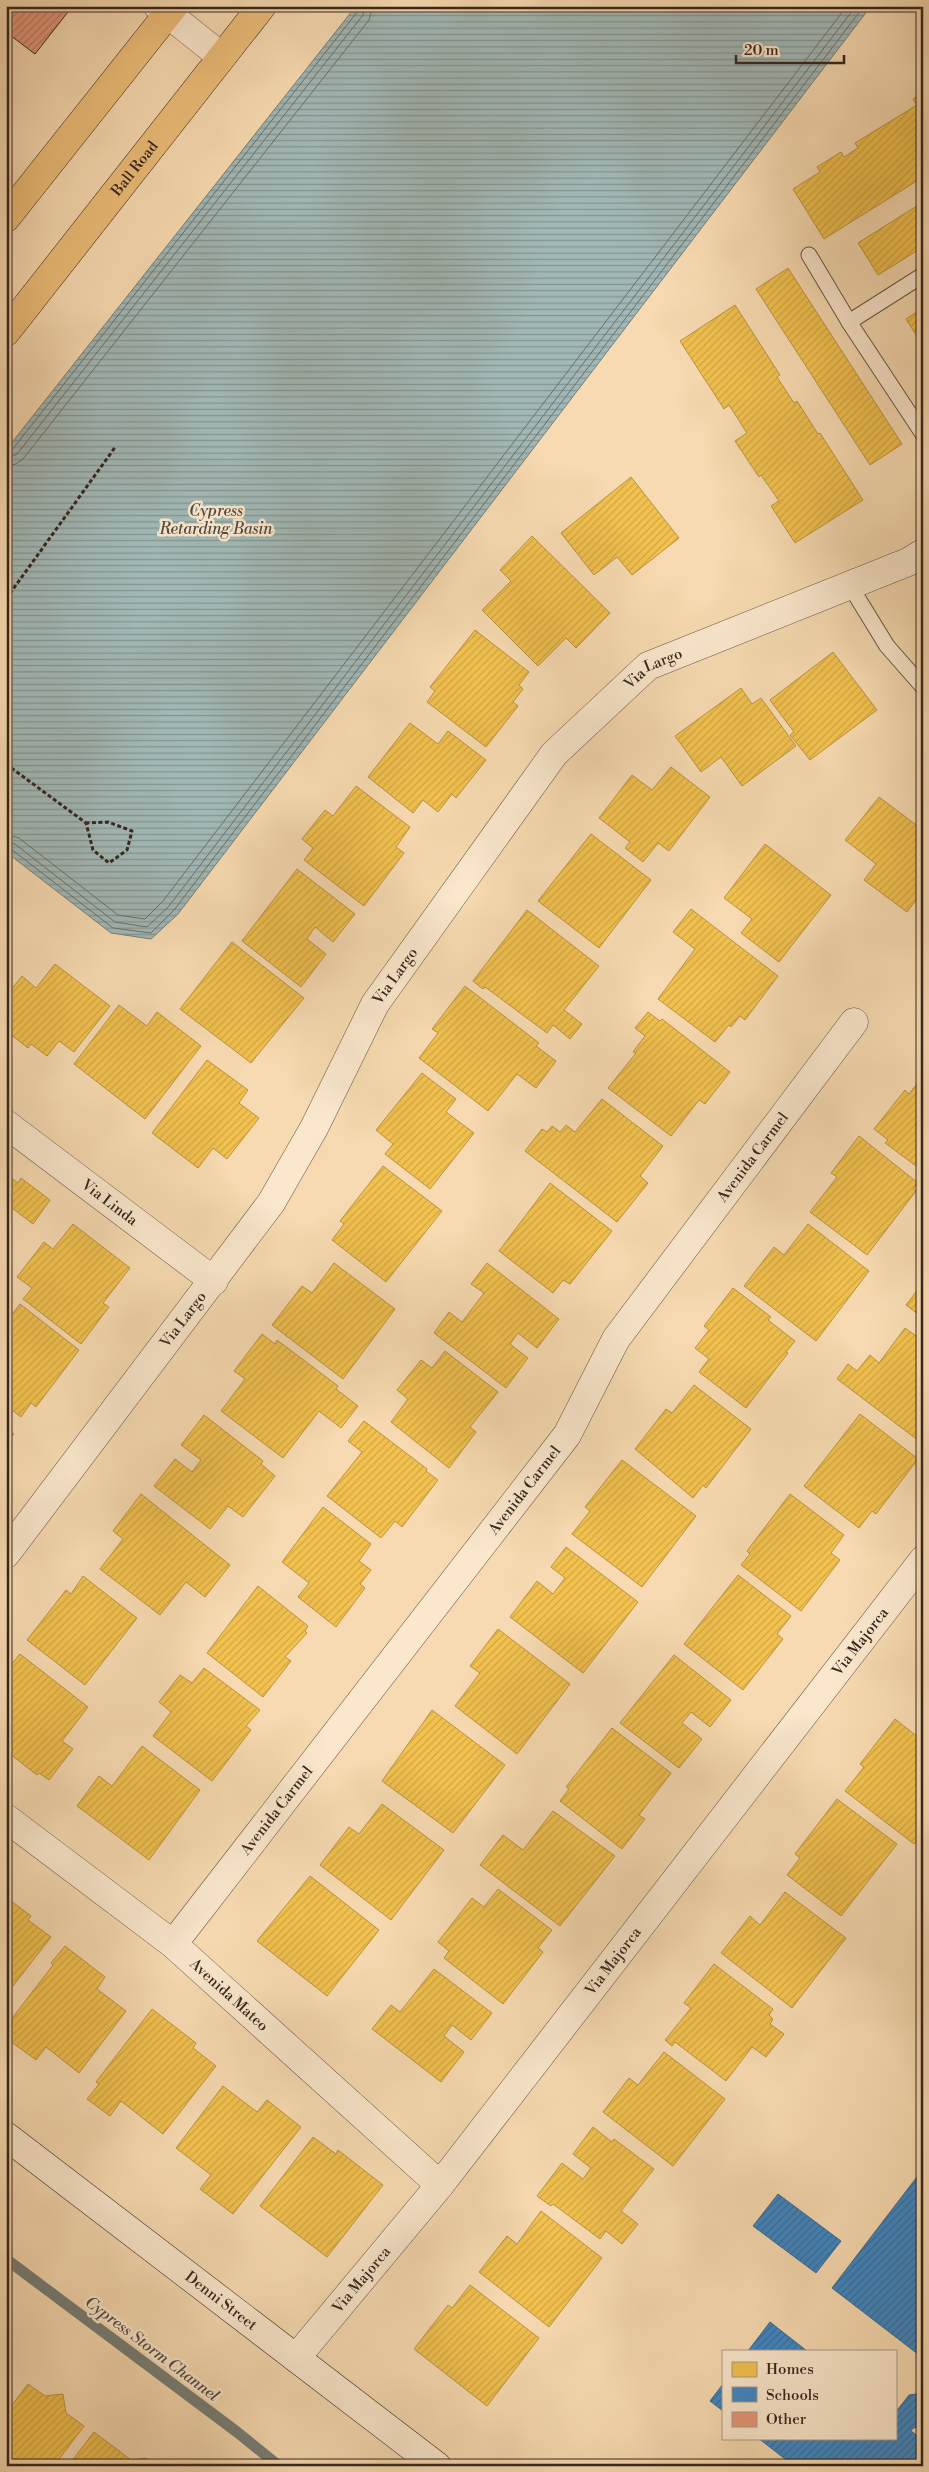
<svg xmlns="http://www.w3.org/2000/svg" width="929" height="2472" font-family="'Libre Bodoni',serif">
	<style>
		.water { fill: url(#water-rules); stroke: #767e79 }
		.homes { fill: url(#homes-hatch); stroke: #ba9240 }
		.schools { fill: url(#schools-hatch); stroke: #3c6b93 }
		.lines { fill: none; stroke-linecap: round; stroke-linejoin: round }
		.shore { stroke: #6c6f6a; stroke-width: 1 }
		.stream { stroke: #767e79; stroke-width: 11 }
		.building { fill: url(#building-hatch); stroke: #36261e }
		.service-casing { stroke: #665343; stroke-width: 17 }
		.minor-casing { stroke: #665343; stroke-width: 29 }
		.secondary-casing { stroke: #36261e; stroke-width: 29 }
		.primary-casing { stroke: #36261e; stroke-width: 29 }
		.path { stroke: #36261e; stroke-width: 3; stroke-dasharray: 4 2.5; stroke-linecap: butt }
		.service { stroke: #fae7cc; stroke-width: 15 }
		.minor { stroke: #fae7cc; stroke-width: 28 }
		.secondary { stroke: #fae7cc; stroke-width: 28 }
		.primary { stroke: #ecbd78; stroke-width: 28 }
		.labels { text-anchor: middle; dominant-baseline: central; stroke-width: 5; stroke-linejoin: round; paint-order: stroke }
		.street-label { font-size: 15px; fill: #36261e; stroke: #fae7cc }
		.water-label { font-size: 16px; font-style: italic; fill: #514a44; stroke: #fae7cc }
	</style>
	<defs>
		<pattern id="water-rules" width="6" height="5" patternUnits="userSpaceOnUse" patternTransform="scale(1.25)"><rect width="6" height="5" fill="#a1b8b6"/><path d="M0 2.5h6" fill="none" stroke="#849593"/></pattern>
		<pattern id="homes-hatch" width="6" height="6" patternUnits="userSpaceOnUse" patternTransform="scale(1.25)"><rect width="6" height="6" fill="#f2c14e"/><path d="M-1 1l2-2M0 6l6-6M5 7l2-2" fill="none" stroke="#d0a644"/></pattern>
		<pattern id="schools-hatch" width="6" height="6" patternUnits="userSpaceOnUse" patternTransform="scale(1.25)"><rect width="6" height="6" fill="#3f88c5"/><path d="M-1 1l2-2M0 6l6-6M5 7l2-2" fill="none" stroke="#366f9f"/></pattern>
		<pattern id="building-hatch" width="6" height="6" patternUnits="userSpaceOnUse" patternTransform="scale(1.25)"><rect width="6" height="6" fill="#e5987a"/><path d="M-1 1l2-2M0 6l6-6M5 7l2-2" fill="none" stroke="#ba7c63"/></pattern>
	</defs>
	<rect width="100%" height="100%" fill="#f7dab1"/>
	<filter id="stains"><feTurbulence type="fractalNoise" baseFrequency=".004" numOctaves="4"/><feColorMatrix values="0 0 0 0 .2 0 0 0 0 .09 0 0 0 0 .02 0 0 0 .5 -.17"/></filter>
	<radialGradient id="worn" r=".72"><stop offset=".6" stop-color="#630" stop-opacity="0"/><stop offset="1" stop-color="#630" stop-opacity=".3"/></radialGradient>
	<!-- water -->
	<path class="water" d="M356 6H871L178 914 151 939 111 933 6 852V450Z"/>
	<!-- homes -->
	<g class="homes">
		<path d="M923 93V177L824 239 793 189 820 172 817 167 841 152 844 157 858 148 855 143 917 105 913 99Z"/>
		<path d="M923 202V247L878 275 858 243Z"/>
		<path d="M788 268 902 444 870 465 756 289Z"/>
		<path d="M735 305 780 375 777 377 794 403 797 401 818 434 820 433 863 500 795 543 771 506 779 501 761 475 759 477 735 441 747 433 729 405 724 409 680 341Z"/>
		<path d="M923 308V346L906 319Z"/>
		<path d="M631 477 679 538 632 575 617 557 594 575 561 533Z"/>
		<path d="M532 536 610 613 576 648 566 638 538 666 482 610 511 581 500 570Z"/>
		<path d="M475 630 529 672 519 685 523 689 513 702 518 706 486 747 427 702 435 691 430 687Z"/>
		<path d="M833 652 877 710 810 760 790 735 794 732 770 700Z"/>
		<path d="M741 688 752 704 761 698 796 746 742 786 721 757 701 772 675 736Z"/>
		<path d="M410 723 438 744 448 731 486 760 456 798 452 794 438 812 423 800 413 813 368 777Z"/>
		<path d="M671 767 710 797 669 851 658 843 643 862 625 848 630 842 599 818 632 775 652 790Z"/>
		<path d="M356 786 410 827 396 847 404 853 364 906 304 860 313 848 302 839 325 810 333 816Z"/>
		<path d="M879 797 923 830V891L907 912 864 880 876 864 845 840Z"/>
		<path d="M591 834 651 880 599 948 538 901Z"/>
		<path d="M765 844 831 895 779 962 741 933 752 919 724 898Z"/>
		<path d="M297 869 355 914 333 942 315 927 307 939 326 954 301 987 242 941Z"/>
		<path d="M691 909 778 976 745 1020 740 1016 731 1027 729 1025 715 1042 658 999 695 949 673 932Z"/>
		<path d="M527 910 599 966 564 1010 582 1024 570 1039 553 1025 547 1033 485 987 483 989 473 981Z"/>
		<path d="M232 942 304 998 251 1063 180 1009Z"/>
		<path d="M55 964 110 1006 74 1052 59 1041 47 1056 31 1044 28 1048 6 1031V996L22 976 36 988Z"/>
		<path d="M465 986 539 1043 536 1046 556 1061 536 1088 517 1074 488 1111 419 1058 438 1033 432 1029Z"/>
		<path d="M119 1005 147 1026 157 1012 201 1046 145 1119 74 1064Z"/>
		<path d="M648 1012 660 1021 662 1019 730 1072 705 1104 699 1100 671 1136 608 1088 636 1053 633 1052 645 1036 635 1028Z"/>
		<path d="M207 1060 248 1090 239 1103 259 1118 227 1159 213 1148 198 1168 152 1133Z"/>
		<path d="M422 1073 456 1099 446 1112 474 1133 430 1189 385 1154 393 1144 376 1130Z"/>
		<path d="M920 1080 923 1082V1171L885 1143 888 1140 874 1129 905 1090 909 1094Z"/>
		<path d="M602 1099 663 1146 640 1176 648 1183 617 1222 525 1151 542 1129 547 1132 552 1126 560 1132 566 1125 575 1132Z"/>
		<path d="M859 1136 918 1183 913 1189 916 1191 867 1255 810 1212 837 1177 831 1173Z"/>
		<path d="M383 1166 442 1211 386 1282 332 1240 344 1224 340 1221Z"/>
		<path d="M6 1174 18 1183 21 1178 50 1200 33 1224 12 1208 6 1216Z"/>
		<path d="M550 1183 612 1231 570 1284 563 1280 553 1293 499 1251Z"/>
		<path d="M73 1224 130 1268 103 1303 109 1307 81 1344 23 1299 32 1288 17 1277 44 1242 53 1249Z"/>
		<path d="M808 1224 869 1271 816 1341 744 1286 774 1247 784 1255Z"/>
		<path d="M334 1263 395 1309 343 1379 272 1325 302 1286 312 1293Z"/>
		<path d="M487 1263 559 1319 537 1348 518 1333 510 1344 528 1358 506 1388 434 1333 449 1312 462 1322 484 1293 471 1284Z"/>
		<path d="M923 1283V1318L906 1305Z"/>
		<path d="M733 1288 771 1317 768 1320 795 1341 786 1352 788 1353 746 1408 699 1372 709 1359 695 1348 709 1330 704 1326Z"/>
		<path d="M20 1304 79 1350 36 1407 31 1403 21 1417 6 1406V1322Z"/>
		<path d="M905 1328 923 1341V1444L837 1379 848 1364 857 1371 870 1355 879 1363Z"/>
		<path d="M262 1334 275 1344 277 1340 338 1386 336 1389 358 1406 341 1428 319 1411 283 1458 221 1411 245 1379 234 1371Z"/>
		<path d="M445 1351 498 1392 470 1427 476 1432 449 1468 391 1422 408 1399 397 1390 421 1360 432 1368Z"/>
		<path d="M694 1385 751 1429 706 1488 703 1485 693 1498 635 1449 666 1409 672 1413Z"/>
		<path d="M860 1414 918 1459 876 1514 872 1511 859 1528 804 1486Z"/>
		<path d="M204 1415 263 1461 261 1464 275 1476 243 1517 228 1506 210 1529 154 1486 175 1459 192 1472 201 1460 181 1445Z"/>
		<path d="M364 1421 427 1469 426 1471 438 1480 402 1527 395 1521 381 1538 327 1496 362 1452 348 1441Z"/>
		<path d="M6 1427 14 1434 6 1444Z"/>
		<path d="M622 1460 696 1516 642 1587 572 1534 590 1511 585 1507Z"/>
		<path d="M141 1494 230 1565 205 1597 186 1582 160 1615 100 1569 123 1539 113 1531Z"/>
		<path d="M790 1494 844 1535 831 1553 840 1560 801 1611 741 1565 750 1554 747 1551Z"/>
		<path d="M323 1507 371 1544 359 1561 371 1570 360 1584 365 1588 336 1627 298 1597 309 1583 282 1562Z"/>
		<path d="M566 1547 638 1602 583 1673 510 1617 537 1581 553 1594 565 1578 551 1567Z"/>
		<path d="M738 1575 791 1616 777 1634 783 1639 743 1690 684 1644Z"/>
		<path d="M83 1576 137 1618 85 1685 27 1640 66 1590 71 1594Z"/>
		<path d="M258 1586 308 1626 305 1631 307 1633 285 1657 291 1661 263 1697 207 1653Z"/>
		<path d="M498 1629 570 1684 517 1754 455 1706 480 1673 470 1666Z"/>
		<path d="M20 1654 88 1707 62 1741 73 1749 49 1780 39 1773 37 1775 6 1751V1671Z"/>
		<path d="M674 1655 731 1700 710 1727 691 1712 682 1723 702 1739 679 1768 620 1723Z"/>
		<path d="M204 1668 260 1710 246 1726 251 1730 212 1781 153 1736 171 1712 159 1702 180 1675 192 1683Z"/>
		<path d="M432 1710 505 1765 453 1833 382 1781Z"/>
		<path d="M895 1719 923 1741V1833L914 1844 845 1791 864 1767 860 1764Z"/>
		<path d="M612 1728 671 1773 639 1815 645 1819 622 1849 560 1801 569 1789 566 1787Z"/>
		<path d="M142 1746 200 1790 149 1860 77 1806 99 1776 112 1786Z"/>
		<path d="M837 1799 897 1844 841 1916 787 1875 800 1858 795 1854Z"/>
		<path d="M382 1804 444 1850 391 1920 320 1865 349 1827 359 1834Z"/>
		<path d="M553 1811 615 1856 560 1926 480 1865 503 1835 523 1850Z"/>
		<path d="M310 1876 379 1930 327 1996 257 1941Z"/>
		<path d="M498 1889 552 1930 538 1948 543 1952 503 2004 444 1958 449 1951 438 1942 472 1898 484 1907Z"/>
		<path d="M785 1892 846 1938 792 2008 721 1953 750 1916 760 1925Z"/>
		<path d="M6 1897 31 1916 28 1920 51 1937 6 1995Z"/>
		<path d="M65 1946 105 1977 97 1989 126 2011 79 2073 46 2047 36 2060 6 2038V2031L13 2022 10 2021 53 1965 51 1963Z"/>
		<path d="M714 1964 773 2009 769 2015 773 2019 770 2024 784 2034 766 2057 752 2047 726 2081 675 2042 672 2046 665 2040 691 2008 684 2003Z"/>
		<path d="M434 1969 492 2013 471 2040 452 2025 444 2036 464 2052 441 2082 372 2029 391 2005 400 2012Z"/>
		<path d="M152 2009 196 2043 193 2048 216 2066 163 2134 121 2101 110 2116 87 2099 99 2084 96 2082Z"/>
		<path d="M664 2052 725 2099 673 2166 603 2112 629 2078 638 2085Z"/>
		<path d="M223 2086 257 2112 267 2100 301 2127 233 2214 200 2189 211 2175 176 2148Z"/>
		<path d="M593 2127 612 2142 614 2139 654 2169 621 2211 638 2224 622 2244 606 2231 600 2239 553 2204 551 2206 537 2196 562 2163 583 2179 591 2168 573 2154Z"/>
		<path d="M313 2137 336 2154 338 2150 383 2185 327 2257 260 2206Z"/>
		<path d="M541 2211 602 2258 549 2327 479 2272 507 2236 517 2244Z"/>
		<path d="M470 2285 539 2338 487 2406 414 2349 448 2305 452 2308Z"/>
		<path d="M28 2384 45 2396 63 2394 66 2413 84 2426 54 2466H6V2413Z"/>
		<path d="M94 2432 131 2460 146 2458 149 2466H68Z"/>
	</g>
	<!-- schools -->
	<g class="schools">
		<path d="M923 2169V2358L832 2288Z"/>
		<path d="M778 2194 841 2241 816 2273 753 2226Z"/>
		<path d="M770 2322 807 2351H748Z"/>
		<path d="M723 2384V2411L710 2401Z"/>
		<path d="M923 2393V2427L913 2428 911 2431 923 2440V2466H794L758 2438H895V2413L909 2395Z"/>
	</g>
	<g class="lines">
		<!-- shore -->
		<g class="shore">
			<path d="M6 452 12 450 358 11 359 6"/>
			<path d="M6 459 17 454 363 15 365 6"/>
			<path d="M6 466 16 464 23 459 369 20 373 6"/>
			<path d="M6 834 19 838 118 915 145 919 163 901 847 6"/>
			<path d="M6 842 15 844 115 922 147 927 169 906 856 6"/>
			<path d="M6 848 11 849 113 928 151 933 174 910 864 6"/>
		</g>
		<!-- stream -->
		<path class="stream" d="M6 2259 237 2432 279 2466"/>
	</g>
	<!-- building -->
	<path class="building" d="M6 6H68L71 8 35 54 6 32Z"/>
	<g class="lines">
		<defs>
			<g id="service">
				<path d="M809 255 849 322"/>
				<path d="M923 275 849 322 923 434"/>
				<path d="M849 584 887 646 923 687"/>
			</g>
			<g id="minor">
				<path d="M158 6 222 57"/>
				<path id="s1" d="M6 1124 214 1281"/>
				<path id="s2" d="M6 1554 271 1203 314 1128 375 1004 554 754 648 666 908 562 923 553"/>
				<path id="s3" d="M6 1818 173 1944 440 2185"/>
				<path id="s4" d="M173 1944 567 1435 616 1339 854 1022"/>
				<path id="s5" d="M296 2358 440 2185 923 1560"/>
			</g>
			<g id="secondary">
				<path id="s6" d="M6 2136 437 2466"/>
			</g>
			<g id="primary">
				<path d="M6 218 174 6"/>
				<path id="s7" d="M6 332 262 6"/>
			</g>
		</defs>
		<!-- service casing -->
		<use href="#service" class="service-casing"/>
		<!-- minor casing -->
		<use href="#minor" class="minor-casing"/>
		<!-- secondary casing -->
		<use href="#secondary" class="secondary-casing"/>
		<!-- primary casing -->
		<use href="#primary" class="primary-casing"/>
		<!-- path -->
		<g class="path">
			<path d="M6 599 116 446"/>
			<path d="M6 764 86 823 93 850 109 863 127 850 132 831 108 822 86 823"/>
		</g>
		<!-- service -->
		<use href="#service" class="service"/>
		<!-- minor -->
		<use href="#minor" class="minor"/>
		<!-- secondary -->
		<use href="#secondary" class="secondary"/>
		<!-- primary -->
		<use href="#primary" class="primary"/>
	</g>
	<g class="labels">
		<!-- street labels -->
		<g class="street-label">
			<text stroke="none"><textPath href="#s7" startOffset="208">Ball Road</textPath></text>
			<text stroke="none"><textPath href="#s2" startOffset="1104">Via Largo</textPath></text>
			<text stroke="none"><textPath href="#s2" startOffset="699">Via Largo</textPath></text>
			<text stroke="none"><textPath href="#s4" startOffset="979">Avenida Carmel</textPath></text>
			<text stroke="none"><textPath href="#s1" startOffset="130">Via Linda</textPath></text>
			<text stroke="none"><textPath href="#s2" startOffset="294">Via Largo</textPath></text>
			<text stroke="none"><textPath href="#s4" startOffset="574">Avenida Carmel</textPath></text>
			<text stroke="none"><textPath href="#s5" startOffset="912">Via Majorca</textPath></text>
			<text stroke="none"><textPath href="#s4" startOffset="169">Avenida Carmel</textPath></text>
			<text stroke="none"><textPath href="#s5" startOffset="508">Via Majorca</textPath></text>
			<text stroke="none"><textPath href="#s3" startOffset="285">Avenida Mateo</textPath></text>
			<text stroke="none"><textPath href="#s5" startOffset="102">Via Majorca</textPath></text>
			<text stroke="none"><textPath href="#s6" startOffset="271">Denni Street</textPath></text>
		</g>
		<!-- water labels -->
		<g class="water-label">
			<text x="216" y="511">Cypress<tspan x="216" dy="18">Retarding Basin</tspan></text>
			<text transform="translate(152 2349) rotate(37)">Cypress Storm Channel</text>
		</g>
	</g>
	<!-- margin -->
	<rect width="929" height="2472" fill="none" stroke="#f7dab1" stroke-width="25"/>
	<rect x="8" y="8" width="914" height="2457" fill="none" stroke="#36261e" stroke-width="2.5"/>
	<rect x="12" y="12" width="904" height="2447" fill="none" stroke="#36261e"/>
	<!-- legend -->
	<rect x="722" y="2350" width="175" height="90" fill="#fae7cc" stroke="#ac9a86"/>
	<rect x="732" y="2362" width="25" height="15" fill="#f2c14e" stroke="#ac9a86"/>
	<text x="766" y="2374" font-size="15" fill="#36261e">Homes</text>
	<rect x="732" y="2387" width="25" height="15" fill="#3f88c5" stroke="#ac9a86"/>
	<text x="766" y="2400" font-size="15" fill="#36261e">Schools</text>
	<rect x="732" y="2412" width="25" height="15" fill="#e5987a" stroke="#ac9a86"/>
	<text x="766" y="2424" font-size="15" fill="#36261e">Other</text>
	<!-- scale -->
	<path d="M736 55v8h108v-8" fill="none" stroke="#36261e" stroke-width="2.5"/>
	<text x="744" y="55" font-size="15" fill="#36261e" stroke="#fae7cc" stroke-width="4" paint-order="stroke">20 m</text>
	<rect width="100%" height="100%" filter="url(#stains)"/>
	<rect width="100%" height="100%" fill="url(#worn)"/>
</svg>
